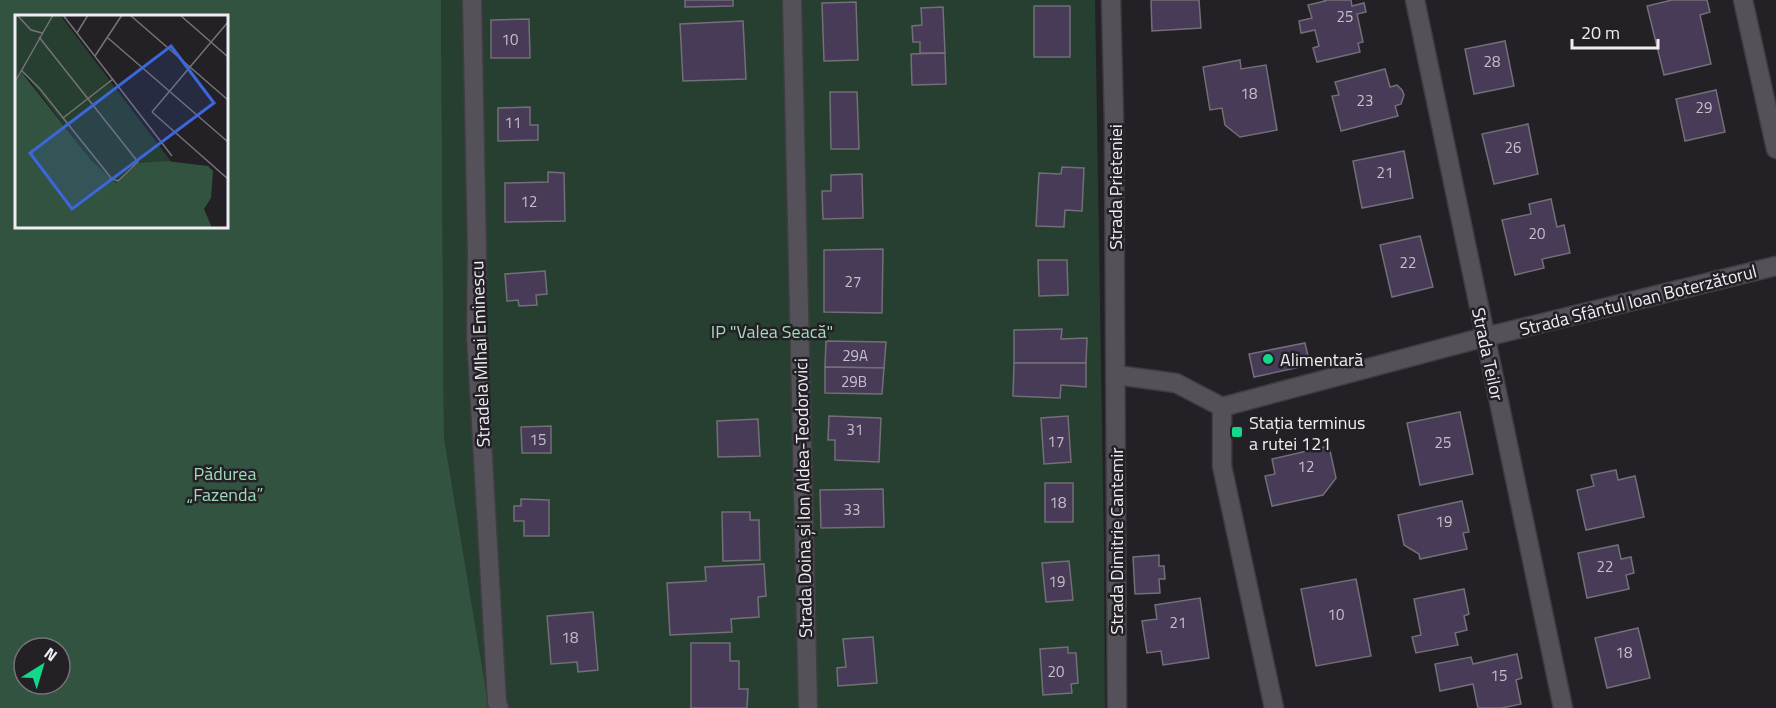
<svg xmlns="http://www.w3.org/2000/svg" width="1776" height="708" font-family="'Titillium Web',sans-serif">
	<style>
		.green { fill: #273f31 }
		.forest { fill: #325340; fill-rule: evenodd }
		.building { fill: #483b57; stroke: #726f76; stroke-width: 1.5 }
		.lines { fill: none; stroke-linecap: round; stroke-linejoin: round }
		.minor-casing { stroke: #3f3d41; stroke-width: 21 }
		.minor { stroke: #545258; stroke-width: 18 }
		.poi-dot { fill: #12d98a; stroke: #232126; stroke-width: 2 }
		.labels { text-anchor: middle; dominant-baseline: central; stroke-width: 5; stroke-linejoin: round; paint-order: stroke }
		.number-label { font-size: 15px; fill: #c5c0ca }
		.street-label { font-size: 18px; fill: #efedf1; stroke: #232126 }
		.park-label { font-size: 18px; fill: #9fdcb8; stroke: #232126 }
		.poi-label { font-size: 18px; fill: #efedf1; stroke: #232126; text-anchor: start }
		.inset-road { fill: none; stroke: #757377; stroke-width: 1.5 }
		.view { fill: #3c66dc; fill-opacity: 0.15; stroke: #3c66dc; stroke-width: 3 }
		.inset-edge { fill: none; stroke: #efedf1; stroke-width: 3 }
	</style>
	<rect width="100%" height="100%" fill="#232126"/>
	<!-- green -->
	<path class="green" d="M441 0H1095L1104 551 1105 708H489L444 437Z"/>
	<!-- forest -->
	<path class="forest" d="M0 0H441L444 437 489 708H0ZM16 16H226V226H16ZM24 648H60V684H24Z"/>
	<!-- building -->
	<g class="building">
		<path d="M685 0H733V6L685 7Z"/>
		<path d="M1151 0H1199L1201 28 1152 31Z"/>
		<path d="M1324 0H1351L1352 6 1364 3 1366 12 1357 14 1363 42 1358 43 1360 52 1317 62 1313 48 1319 46 1315 30 1301 33 1299 21 1312 18 1308 5 1325 1Z"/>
		<path d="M1672 0H1707L1710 12 1700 15 1711 64 1664 75 1647 6Z"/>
		<path d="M856 2 858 60 824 61 822 3Z"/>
		<rect x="1034" y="6" width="36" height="51"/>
		<path d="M943 7 945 53H920V42H913L912 26 922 25 921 8Z"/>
		<path d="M529 19 530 58H491V20Z"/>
		<path d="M743 21 746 79 683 81 680 24Z"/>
		<path d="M1505 41 1514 86 1474 94 1465 49Z"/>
		<path d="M945 53 946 84 912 85 911 54Z"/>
		<path d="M1240 60 1241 69 1266 65 1277 130 1240 137 1225 125 1222 108 1210 110 1203 67Z"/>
		<path d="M1385 69 1390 87 1397 85 1402 90 1404 95 1401 104 1395 106 1398 116 1341 131 1332 96 1339 95 1335 82Z"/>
		<path d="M1716 90 1725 132 1685 141 1676 99Z"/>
		<path d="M830 92H857L859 149H831Z"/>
		<path d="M530 107V125H538V140L498 141V108Z"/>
		<path d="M1528 124 1538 174 1494 184 1482 134Z"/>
		<path d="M1404 151 1413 198 1362 208 1353 161Z"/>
		<path d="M1062 167 1084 168 1082 211 1065 210 1064 227 1036 226 1039 173 1061 174Z"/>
		<path d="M548 172 564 173 565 221 505 222V183L548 182Z"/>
		<path d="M862 174 863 218 823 219 822 191H831V175Z"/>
		<path d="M1551 199 1557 227 1564 225 1570 253 1542 259 1544 268 1515 275 1502 220 1531 214 1529 204Z"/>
		<path d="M1420 236 1433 287 1392 297 1380 245Z"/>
		<path d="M883 249 882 313 824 312V250Z"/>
		<path d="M1038 260H1067L1068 295 1039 296Z"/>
		<path d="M545 271 547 294 536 295 537 305 519 306 518 300 507 301 505 274Z"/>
		<path d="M1062 329 1061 339 1087 338 1086 363H1014V330Z"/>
		<path d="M826 341 886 342 884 368 825 367Z"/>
		<path d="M1305 343 1310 365 1254 377 1249 354Z"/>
		<path d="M1014 363H1086V387L1061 385 1060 398 1013 396Z"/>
		<path d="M825 367 884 368 882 394 825 393Z"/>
		<path d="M1460 412 1473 474 1420 485 1407 423Z"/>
		<path d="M829 416 881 418 879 462 835 460V440H828Z"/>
		<path d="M1068 416 1071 462 1044 464 1041 418Z"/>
		<path d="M758 419 760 456 718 457 717 421Z"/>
		<path d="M551 426V453H522L521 427Z"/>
		<path d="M1329 446 1336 478 1323 495 1272 506 1265 476 1275 474 1272 459Z"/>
		<path d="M1616 470 1618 480 1635 476 1644 517 1586 530 1577 490 1594 486 1591 475Z"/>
		<rect x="1045" y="483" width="28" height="39"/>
		<path d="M883 489 884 527 821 528 820 490Z"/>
		<path d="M521 499 549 500V536H524V521H514V506H521Z"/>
		<path d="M1462 501 1469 532 1463 533 1467 549 1420 559 1419 554 1404 545 1398 515Z"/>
		<path d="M722 512H750V520H759L760 560 723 561Z"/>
		<path d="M1618 545 1621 559 1631 557 1634 573 1626 575 1629 589 1587 598 1578 553Z"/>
		<path d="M1159 555V566H1164L1165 579H1159L1160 593 1135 594 1133 557Z"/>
		<path d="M1069 561 1073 600 1046 602 1042 563Z"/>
		<path d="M764 564 766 596 758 597 759 617 731 619 732 632 670 635 667 583 706 581 705 567Z"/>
		<path d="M1356 579 1371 656 1316 666 1301 589Z"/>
		<path d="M1464 589 1469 614 1464 616 1467 630 1455 633 1458 645 1416 653 1412 637 1421 635 1414 599Z"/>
		<path d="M1200 598 1209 658 1163 665 1161 651 1147 653 1142 621 1157 619 1155 605Z"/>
		<path d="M593 612 598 670 578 672 577 662 551 664 547 616Z"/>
		<path d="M1638 628 1650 678 1607 688 1595 638Z"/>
		<path d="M873 637 877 683 838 686 837 668 846 667 843 639Z"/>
		<path d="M691 643H730V661H739V689H748L747 708H691Z"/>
		<path d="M1068 647V653H1076L1078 683 1071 684 1072 693 1043 695 1040 649Z"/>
		<path d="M1517 654 1522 678 1516 680 1521 704 1502 708H1478L1473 684 1440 691 1435 664 1471 657 1473 664Z"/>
	</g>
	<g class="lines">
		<defs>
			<g id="minor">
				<path d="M472 0 477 252 476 336 497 702 499 708"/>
				<path d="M792 0 808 708"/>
				<path d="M1111 0 1114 123 1117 708"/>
				<path d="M1415 0 1563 708"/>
				<path d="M1743 0 1776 149"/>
				<path d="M1116 375 1176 383 1222 407"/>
				<path d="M1222 407 1485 337 1776 266"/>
				<path d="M1222 407V466L1274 708"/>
			</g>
		</defs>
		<!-- minor casing -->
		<use href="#minor" class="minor-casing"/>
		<!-- minor -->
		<use href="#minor" class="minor"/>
	</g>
	<!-- markers -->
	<g class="poi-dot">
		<circle cx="1268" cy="359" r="6"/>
		<rect x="1231" y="426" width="12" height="12" rx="3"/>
	</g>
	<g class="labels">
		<!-- number labels -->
		<g class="number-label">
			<text x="1345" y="16">25</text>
			<text x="510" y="39">10</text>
			<text x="1492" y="61">28</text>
			<text x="1249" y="93">18</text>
			<text x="1365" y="100">23</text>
			<text x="1704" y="107">29</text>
			<text x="513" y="122">11</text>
			<text x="1513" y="147">26</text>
			<text x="1385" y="172">21</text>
			<text x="529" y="201">12</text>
			<text x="1537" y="233">20</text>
			<text x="1408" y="262">22</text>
			<text x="853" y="281">27</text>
			<text x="855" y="355">29A</text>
			<text x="854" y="381">29B</text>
			<text x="855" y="429">31</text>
			<text x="538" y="439">15</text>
			<text x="1056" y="441">17</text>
			<text x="1443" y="442">25</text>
			<text x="1306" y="466">12</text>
			<text x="1058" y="502">18</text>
			<text x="852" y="509">33</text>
			<text x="1444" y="521">19</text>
			<text x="1605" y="566">22</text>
			<text x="1057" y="581">19</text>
			<text x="1336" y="614">10</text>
			<text x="1178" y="622">21</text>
			<text x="570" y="637">18</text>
			<text x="1624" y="652">18</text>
			<text x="1056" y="671">20</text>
			<text x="1499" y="675">15</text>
		</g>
		<!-- street labels -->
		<g class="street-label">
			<text transform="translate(1115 187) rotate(-90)">Strada Prieteniei</text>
			<text transform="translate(1638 300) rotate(-14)">Strada Sfântul Ioan Boterzătorul</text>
			<text transform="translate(480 354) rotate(-92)">Stradela MIhai Eminescu</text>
			<text transform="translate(1488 354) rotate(78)">Strada Teilor</text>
			<text transform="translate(803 498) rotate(-91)">Strada Doina și Ion Aldea-Teodorovici</text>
			<text transform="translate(1116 541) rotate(-90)">Strada Dimitrie Cantemir</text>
		</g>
		<!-- park labels -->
		<g class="park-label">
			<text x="772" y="331">IP "Valea Seacă"</text>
			<text x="225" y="473">Pădurea<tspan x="225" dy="21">„Fazenda”</tspan></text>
		</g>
		<!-- poi labels -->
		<g class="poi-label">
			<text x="1280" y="359">Alimentară</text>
			<text x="1249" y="422">Stația terminus<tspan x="1249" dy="21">a rutei 121</tspan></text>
		</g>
	</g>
	<!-- overview -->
	<g transform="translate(15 15)">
		<rect width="213" height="213" fill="#232126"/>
		<path d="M0 0H45L158 149 151 146 103 168 97 165 77 146 13 63 7 58 0 69Z" fill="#273f31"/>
		<path d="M7 58 77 146 101 168 124 148 151 146 193 151 198 156 196 183 189 194 197 213H0V69Z" fill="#325340"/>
		<path class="inset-road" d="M2 0 16 15 27 18M48 0 157 141M115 0 213 85M165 0 213 42M62 18 73 0M93 23 213 127M80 41 107 0M6 55 25 74 97 164 103 166 123 147 24 22M0 67 38 0M137 97 213 7M137 97 213 164M48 103 98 64"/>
		<path class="view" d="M156 31 199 88 57 194 15 138Z"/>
		<rect width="213" height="213" class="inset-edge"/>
	</g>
	<!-- north arrow -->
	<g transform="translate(42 666) rotate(37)"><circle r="28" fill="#232126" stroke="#757377" stroke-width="1.5"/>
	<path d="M0-4.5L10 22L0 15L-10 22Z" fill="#12d98a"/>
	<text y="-9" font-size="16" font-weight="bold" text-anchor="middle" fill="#efedf1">N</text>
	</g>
	<!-- scale -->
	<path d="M1572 39v9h86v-9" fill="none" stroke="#efedf1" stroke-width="3"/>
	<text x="1581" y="39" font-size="18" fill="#efedf1" stroke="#232126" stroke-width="4.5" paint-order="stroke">20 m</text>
</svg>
